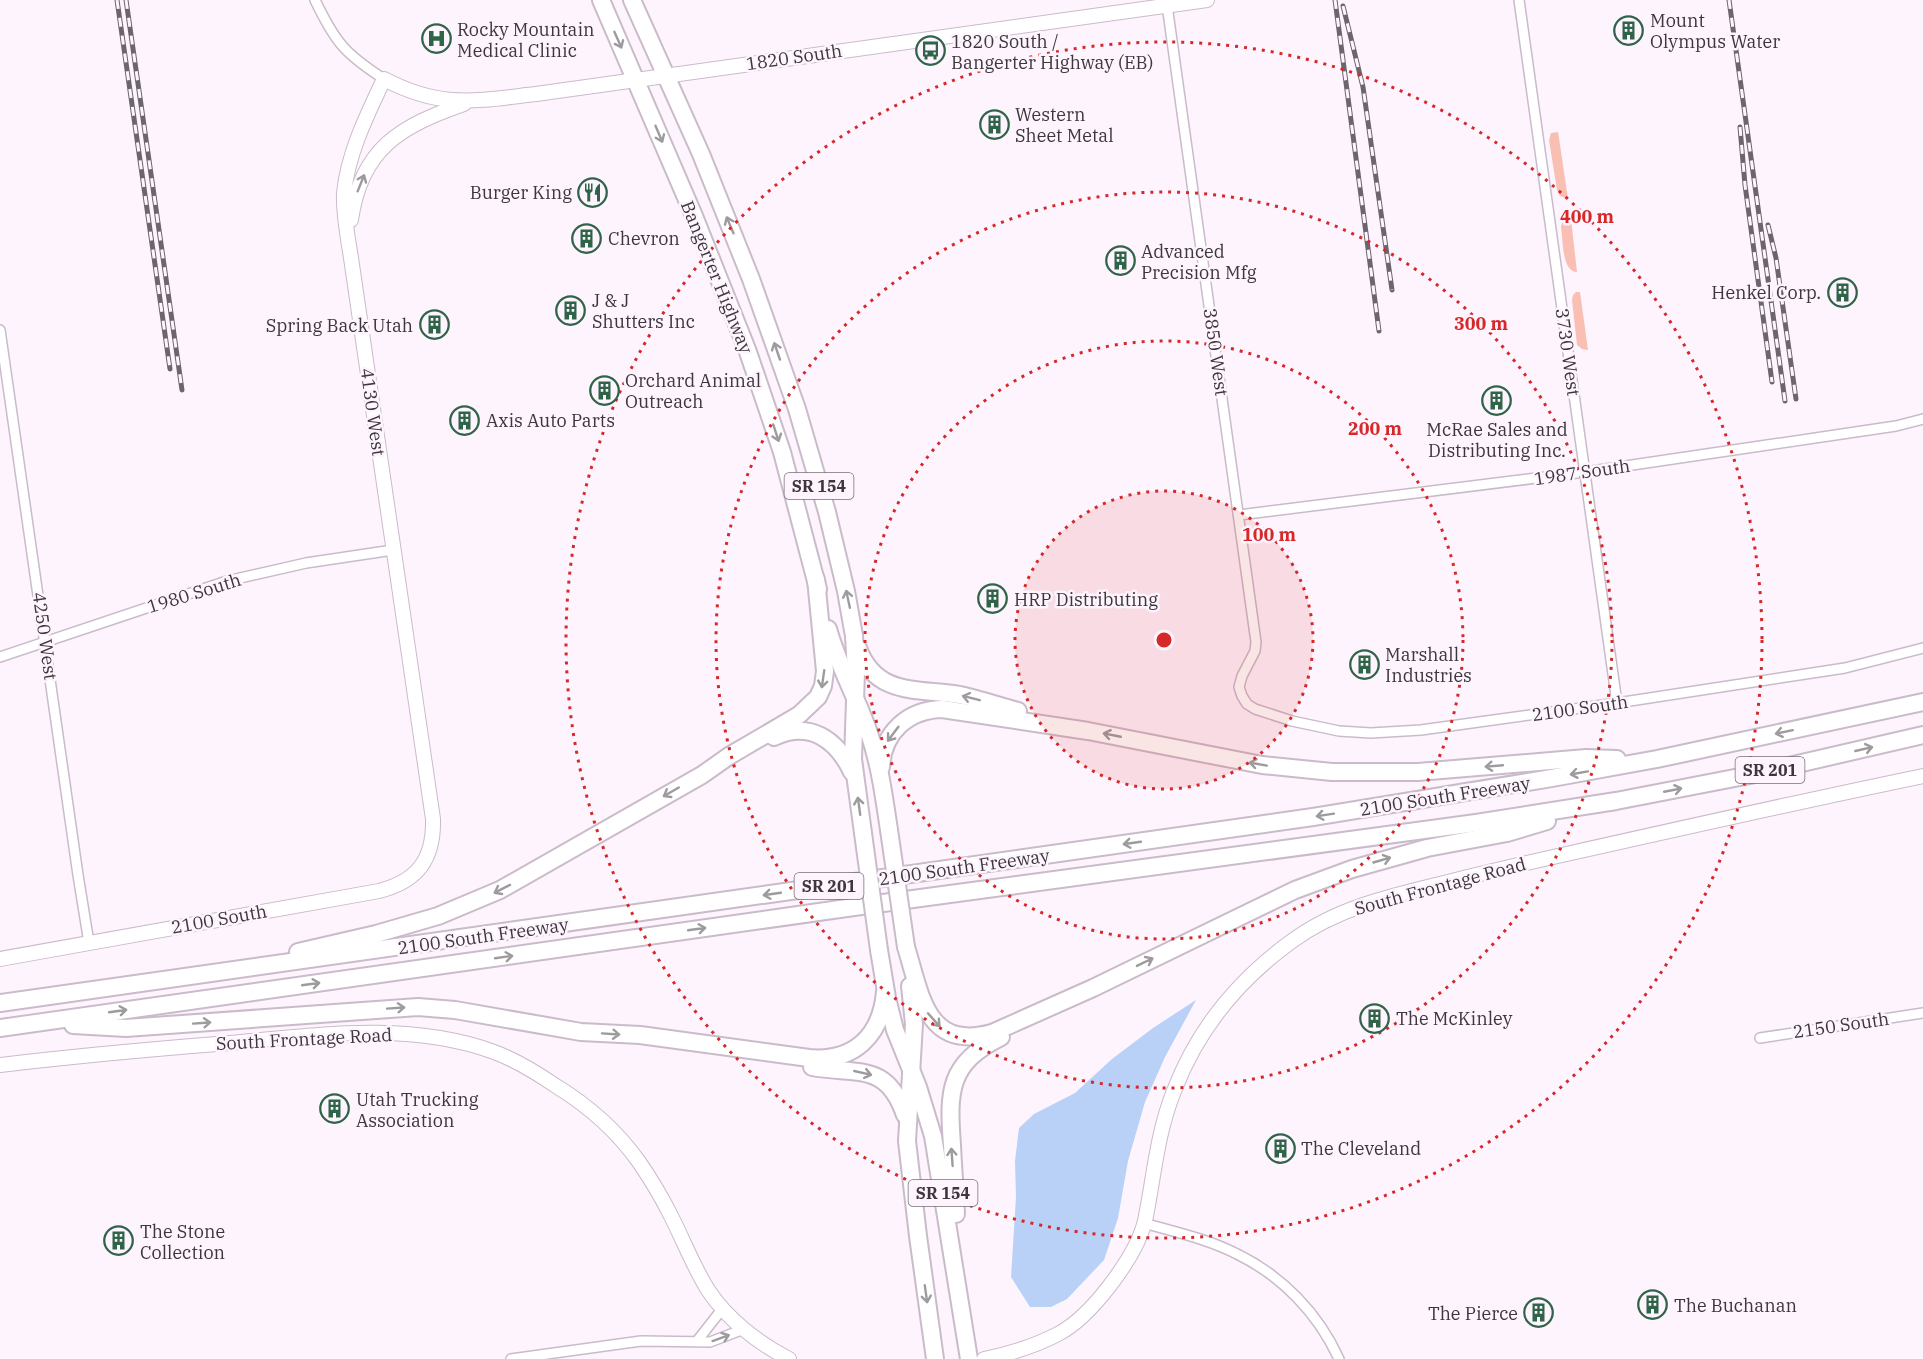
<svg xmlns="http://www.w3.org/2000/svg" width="1923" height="1359" font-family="'IBM Plex Serif',serif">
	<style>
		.green { fill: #fabfb3 }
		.water { fill: #b9d1f6 }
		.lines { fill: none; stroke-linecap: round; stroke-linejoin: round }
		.street-casing { stroke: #cabbca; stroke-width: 12 }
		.secondary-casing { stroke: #cabbca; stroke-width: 16 }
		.highway-casing { stroke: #cabbca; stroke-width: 20 }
		.street { stroke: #fff; stroke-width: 9 }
		.secondary { stroke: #fff; stroke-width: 14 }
		.highway { stroke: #fff; stroke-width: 16 }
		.rail-casing { stroke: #6c656c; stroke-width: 5 }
		.rail { stroke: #fdf4fd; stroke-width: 3; stroke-dasharray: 9; stroke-linecap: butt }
		.highway-bridge-casing { stroke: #cabbca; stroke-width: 20; stroke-linecap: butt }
		.highway-bridge { stroke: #fff; stroke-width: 16 }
		.oneway { stroke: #9e9b9e }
		.ring { fill: none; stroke: #d62828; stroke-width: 3; stroke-dasharray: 3 6 }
		.labels { text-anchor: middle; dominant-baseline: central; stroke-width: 5; stroke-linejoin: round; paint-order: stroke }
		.shield { fill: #fdf4fd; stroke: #777077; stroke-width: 1.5 }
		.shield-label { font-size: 16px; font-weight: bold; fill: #3d373d }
		.poi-label { font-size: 18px; fill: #3d373d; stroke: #fdf4fd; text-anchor: start }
		.street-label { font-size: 18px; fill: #3d373d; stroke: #fdf4fd }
		.centre { fill: #d62828; stroke: #fdf4fd; stroke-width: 3 }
		.ring-label { font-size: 18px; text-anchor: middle; font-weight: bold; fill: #d62828; stroke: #fdf4fd; stroke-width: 5; stroke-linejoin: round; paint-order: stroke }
	</style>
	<rect width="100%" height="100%" fill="#fdf4fd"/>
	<!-- green -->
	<g class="green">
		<path d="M1558 132 1559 138 1568 199 1560 196 1557 190 1549 140 1551 133Z"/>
		<path d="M1571 219 1577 272C1562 272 1563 240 1561 227L1562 223Z"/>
		<path d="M1576 292H1580L1588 350 1582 349 1577 345 1572 300 1573 295Z"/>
	</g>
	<!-- water -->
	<path class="water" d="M1196 1000 1165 1057 1145 1102 1128 1161 1118 1218 1104 1260 1067 1299 1051 1307H1030L1011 1277 1016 1197 1015 1161 1019 1128 1034 1114 1075 1093 1112 1059 1153 1028Z"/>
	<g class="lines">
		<defs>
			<g id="street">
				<path d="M315 0C335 42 345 54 384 79"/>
				<path d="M1519 0 1617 703"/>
				<path d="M1167 5 1256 642 1255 651 1242 676 1239 687 1242 696 1247 704 1255 709 1292 721 1339 731 1371 733 1421 730 1617 703 1845 668 1923 648"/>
				<path d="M0 330 78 875 89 943"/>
				<path d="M1239 515 1585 472 1896 426 1923 419"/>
				<path d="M0 657 227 581 306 563 393 550"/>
				<path d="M1760 1038 1923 1013"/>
				<path d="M1144 1223C1175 1232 1208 1239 1237 1254 1282 1276 1318 1313 1339 1359"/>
				<path d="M697 1341 723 1308"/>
				<path d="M511 1359 641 1341 710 1342 744 1329"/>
			</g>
			<g id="secondary">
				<path d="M351 220C361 148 401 126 464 104"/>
				<path d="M0 959 379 891C418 881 434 859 433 819L351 258C348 238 343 214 344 193 348 153 367 115 384 79 441 109 475 101 536 94L1207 0"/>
				<path d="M0 1065C76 1056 153 1049 229 1043 317 1035 409 1021 494 1052 516 1060 537 1073 556 1086 587 1105 617 1131 639 1162 650 1178 661 1196 670 1214 683 1239 693 1266 708 1290 727 1319 758 1343 789 1359"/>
				<path d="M984 1359C1009 1354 1035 1346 1058 1334 1091 1317 1136 1257 1145 1221 1154 1177 1157 1133 1174 1091 1198 1028 1238 980 1292 941 1337 908 1390 896 1444 883 1483 873 1522 864 1562 855 1682 828 1802 801 1923 776"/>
			</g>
			<g id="highway">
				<path d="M601 0 694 216 748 352 782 452 818 589"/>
				<path d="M632 0 701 154 751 279 797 409 827 512 846 591 854 636 856 672 853 759 863 833"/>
				<path d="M828 629C838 665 857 698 869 733 880 765 884 797 889 830"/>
				<path d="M858 648C876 697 918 688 960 695 979 699 999 706 1018 711"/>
				<path d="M774 737C810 720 837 740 852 772"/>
				<path d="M881 767C883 732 908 710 942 709L1088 731 1262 765 1332 772H1418L1586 758 1617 759"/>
				<path d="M906 947C921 995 926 1051 992 1033L1093 988 1295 890 1352 869 1427 848 1507 833 1547 821"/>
				<path d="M879 950 887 998 895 1030 918 1087 933 1136 969 1359"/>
				<path d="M298 952 376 934 438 916 500 890 702 775 729 756 799 715 818 697 823 686 825 671 816 579"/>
				<path d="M910 986 914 1024 907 1141 918 1236 935 1359"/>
				<path d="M0 1003 1313 817 1552 778 1657 759 1923 702"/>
				<path d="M73 1025 126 1028 418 1007 455 1010 581 1032 640 1035 809 1058C854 1062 881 1036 885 992"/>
				<path d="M0 1028 861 906 1476 823 1616 801 1750 775 1923 735"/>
				<path d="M812 1067C858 1075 887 1062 905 1115"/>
				<path d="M956 1214C955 1191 953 1168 952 1145 948 1092 948 1063 1001 1037"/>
			</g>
		</defs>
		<!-- street casing -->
		<use href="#street" class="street-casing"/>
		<!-- secondary casing -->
		<use href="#secondary" class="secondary-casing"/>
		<!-- highway casing -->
		<use href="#highway" class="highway-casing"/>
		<!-- street -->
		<use href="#street" class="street"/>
		<!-- secondary -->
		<use href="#secondary" class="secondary"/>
		<!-- highway -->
		<use href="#highway" class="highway"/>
		<defs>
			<g id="rail">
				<path d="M117 0 170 369"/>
				<path d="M126 0 182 390"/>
				<path d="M1335 0 1379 331"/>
				<path d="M1729 0 1785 401"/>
				<path d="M1343 6 1363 87 1392 290"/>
				<path d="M1740 127 1745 185 1772 382"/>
				<path d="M1768 225 1776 258 1796 399"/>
			</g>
		</defs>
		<!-- rail casing -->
		<use href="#rail" class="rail-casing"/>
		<!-- rail -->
		<use href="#rail" class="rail"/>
		<defs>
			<g id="highway-bridge">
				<path d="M889 830 906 947"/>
				<path d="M863 833 879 950"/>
			</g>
		</defs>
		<!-- highway-bridge casing -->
		<use href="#highway-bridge" class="highway-bridge-casing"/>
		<!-- highway-bridge -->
		<use href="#highway-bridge" class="highway-bridge"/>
	</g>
	<!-- one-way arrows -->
	<defs><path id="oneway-shaft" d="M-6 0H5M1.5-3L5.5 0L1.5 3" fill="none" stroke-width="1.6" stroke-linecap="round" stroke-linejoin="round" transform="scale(1.5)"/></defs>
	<g class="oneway">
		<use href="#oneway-shaft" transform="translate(618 40) rotate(66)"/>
		<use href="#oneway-shaft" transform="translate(659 134) rotate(67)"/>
		<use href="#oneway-shaft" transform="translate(361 183) rotate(-68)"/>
		<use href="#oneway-shaft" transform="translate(730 225) rotate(-113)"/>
		<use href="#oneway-shaft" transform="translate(777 351) rotate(-109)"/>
		<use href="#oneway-shaft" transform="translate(776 433) rotate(72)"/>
		<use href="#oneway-shaft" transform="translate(848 599) rotate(-102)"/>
		<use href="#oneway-shaft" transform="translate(823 679) rotate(98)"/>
		<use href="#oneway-shaft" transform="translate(971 698) rotate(-166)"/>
		<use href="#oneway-shaft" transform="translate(1784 732) rotate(168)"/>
		<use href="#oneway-shaft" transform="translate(893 734) rotate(127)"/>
		<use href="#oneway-shaft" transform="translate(1112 735) rotate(-169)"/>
		<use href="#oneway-shaft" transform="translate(1864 749) rotate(-13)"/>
		<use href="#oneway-shaft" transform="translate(1258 764) rotate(-170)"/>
		<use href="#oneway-shaft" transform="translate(1494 766) rotate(175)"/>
		<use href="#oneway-shaft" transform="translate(1579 773) rotate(170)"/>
		<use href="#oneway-shaft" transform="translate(1673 790) rotate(-11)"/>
		<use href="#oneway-shaft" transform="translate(671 792) rotate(150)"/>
		<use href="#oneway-shaft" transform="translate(859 806) rotate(-98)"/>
		<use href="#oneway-shaft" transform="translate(1325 815) rotate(171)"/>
		<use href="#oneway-shaft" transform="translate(1132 843) rotate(172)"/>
		<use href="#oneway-shaft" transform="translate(1382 860) rotate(-16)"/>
		<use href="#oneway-shaft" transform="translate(502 889) rotate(153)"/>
		<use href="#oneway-shaft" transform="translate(772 894) rotate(172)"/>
		<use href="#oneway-shaft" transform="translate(697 929) rotate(-8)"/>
		<use href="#oneway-shaft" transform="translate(504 957) rotate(-8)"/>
		<use href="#oneway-shaft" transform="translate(1145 962) rotate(-26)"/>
		<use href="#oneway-shaft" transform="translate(311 984) rotate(-8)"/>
		<use href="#oneway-shaft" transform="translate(396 1008) rotate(-4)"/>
		<use href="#oneway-shaft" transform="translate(118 1011) rotate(-8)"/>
		<use href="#oneway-shaft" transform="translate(934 1020) rotate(48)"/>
		<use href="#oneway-shaft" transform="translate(202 1023) rotate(-4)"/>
		<use href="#oneway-shaft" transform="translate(611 1034) rotate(4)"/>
		<use href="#oneway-shaft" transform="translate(863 1073) rotate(13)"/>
		<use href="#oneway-shaft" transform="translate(952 1157) rotate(-94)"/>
		<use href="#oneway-shaft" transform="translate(926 1294) rotate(82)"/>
		<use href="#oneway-shaft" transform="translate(721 1338) rotate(-20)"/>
	</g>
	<!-- distance rings -->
	<circle cx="1164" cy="640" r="149" fill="#d62828" fill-opacity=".12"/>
	<g class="ring">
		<circle cx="1164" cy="640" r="149"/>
		<circle cx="1164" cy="640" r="299"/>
		<circle cx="1164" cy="640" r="448"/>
		<circle cx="1164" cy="640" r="598"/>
	</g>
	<!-- icons -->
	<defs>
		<symbol id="building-ring" viewBox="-11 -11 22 22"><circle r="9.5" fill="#fdf4fd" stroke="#306449" stroke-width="1.5"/><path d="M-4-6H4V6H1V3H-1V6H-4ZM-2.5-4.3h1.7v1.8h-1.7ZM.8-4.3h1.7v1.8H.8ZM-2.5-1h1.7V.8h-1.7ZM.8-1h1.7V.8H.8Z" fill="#306449"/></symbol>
		<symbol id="hospital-ring" viewBox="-11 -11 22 22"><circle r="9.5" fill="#fdf4fd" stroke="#306449" stroke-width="1.5"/><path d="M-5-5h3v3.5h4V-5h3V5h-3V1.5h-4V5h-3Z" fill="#306449"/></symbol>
		<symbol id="bus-ring" viewBox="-11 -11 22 22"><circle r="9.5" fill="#fdf4fd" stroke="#306449" stroke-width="1.5"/><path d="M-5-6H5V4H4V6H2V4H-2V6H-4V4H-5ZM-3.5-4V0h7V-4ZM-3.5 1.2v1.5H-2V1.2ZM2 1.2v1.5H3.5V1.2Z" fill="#306449"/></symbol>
		<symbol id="restaurant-ring" viewBox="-11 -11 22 22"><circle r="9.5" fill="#fdf4fd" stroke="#306449" stroke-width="1.5"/><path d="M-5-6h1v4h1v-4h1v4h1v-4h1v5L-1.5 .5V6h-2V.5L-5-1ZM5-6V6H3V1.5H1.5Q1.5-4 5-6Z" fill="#306449"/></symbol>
	</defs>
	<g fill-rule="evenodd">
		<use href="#building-ring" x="1612" y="14" width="33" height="33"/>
		<use href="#hospital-ring" x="420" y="22" width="33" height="33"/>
		<use href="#bus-ring" x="914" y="34" width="33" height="33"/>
		<use href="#building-ring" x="978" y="108" width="33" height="33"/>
		<use href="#restaurant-ring" x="576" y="176" width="33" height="33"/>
		<use href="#building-ring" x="570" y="222" width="33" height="33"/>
		<use href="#building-ring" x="1104" y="244" width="33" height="33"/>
		<use href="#building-ring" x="1826" y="276" width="33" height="33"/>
		<use href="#building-ring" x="554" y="294" width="33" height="33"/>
		<use href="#building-ring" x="418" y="308" width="33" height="33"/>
		<use href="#building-ring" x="588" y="374" width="33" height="33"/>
		<use href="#building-ring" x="1480" y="384" width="33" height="33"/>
		<use href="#building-ring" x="448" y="404" width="33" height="33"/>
		<use href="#building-ring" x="976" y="582" width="33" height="33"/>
		<use href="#building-ring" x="1348" y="648" width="33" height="33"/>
		<use href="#building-ring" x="1358" y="1002" width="33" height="33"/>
		<use href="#building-ring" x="318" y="1092" width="33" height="33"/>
		<use href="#building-ring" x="1264" y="1132" width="33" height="33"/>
		<use href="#building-ring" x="102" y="1224" width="33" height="33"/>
		<use href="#building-ring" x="1636" y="1288" width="33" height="33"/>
		<use href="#building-ring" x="1522" y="1296" width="33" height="33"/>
	</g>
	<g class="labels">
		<!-- shield labels -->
		<g class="shield">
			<rect x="784.5" y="473" width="69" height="26" rx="4.5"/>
			<rect x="1735.5" y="757" width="69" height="26" rx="4.5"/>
			<rect x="794.5" y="873" width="69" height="26" rx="4.5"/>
			<rect x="908.5" y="1180" width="69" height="26" rx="4.5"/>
		</g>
		<g class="shield-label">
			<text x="819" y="486">SR 154</text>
			<text x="1770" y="770">SR 201</text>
			<text x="829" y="886">SR 201</text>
			<text x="943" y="1193">SR 154</text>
		</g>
		<!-- poi labels -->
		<g class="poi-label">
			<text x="1650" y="20">Mount<tspan x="1650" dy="21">Olympus Water</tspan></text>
			<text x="457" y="29">Rocky Mountain<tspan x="457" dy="21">Medical Clinic</tspan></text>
			<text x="951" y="41">1820 South /<tspan x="951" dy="21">Bangerter Highway (EB)</tspan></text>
			<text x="1015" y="114">Western<tspan x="1015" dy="21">Sheet Metal</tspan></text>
			<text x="572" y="192" text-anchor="end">Burger King</text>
			<text x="608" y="238">Chevron</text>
			<text x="1141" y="251">Advanced<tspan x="1141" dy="21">Precision Mfg</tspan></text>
			<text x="1821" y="292" text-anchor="end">Henkel Corp.</text>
			<text x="592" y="300">J &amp; J<tspan x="592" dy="21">Shutters Inc</tspan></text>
			<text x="413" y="325" text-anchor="end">Spring Back Utah</text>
			<text x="625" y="380">Orchard Animal<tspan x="625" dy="21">Outreach</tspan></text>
			<text x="486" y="420">Axis Auto Parts</text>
			<text x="1497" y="429" text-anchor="middle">McRae Sales and<tspan x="1497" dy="21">Distributing Inc.</tspan></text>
			<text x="1014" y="599">HRP Distributing</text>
			<text x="1385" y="654">Marshall<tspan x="1385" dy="21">Industries</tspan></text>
			<text x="1396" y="1018">The McKinley</text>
			<text x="356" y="1099">Utah Trucking<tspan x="356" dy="21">Association</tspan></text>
			<text x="1301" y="1148">The Cleveland</text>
			<text x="140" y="1231">The Stone<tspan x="140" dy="21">Collection</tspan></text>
			<text x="1674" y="1305">The Buchanan</text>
			<text x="1518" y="1313" text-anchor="end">The Pierce</text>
		</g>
		<!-- street labels -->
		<g class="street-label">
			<text transform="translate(794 57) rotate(-8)">1820 South</text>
			<text transform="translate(717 277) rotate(68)">Bangerter Highway</text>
			<text transform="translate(1216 352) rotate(82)">3850 West</text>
			<text transform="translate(1568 352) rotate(82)">3730 West</text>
			<text transform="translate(373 412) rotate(82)">4130 West</text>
			<text transform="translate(1582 472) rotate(-8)">1987 South</text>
			<text transform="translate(194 593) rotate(-17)">1980 South</text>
			<text transform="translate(45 636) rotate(82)">4250 West</text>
			<text transform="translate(1580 708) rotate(-8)">2100 South</text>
			<text transform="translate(1445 796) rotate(-9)">2100 South Freeway</text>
			<text transform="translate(964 867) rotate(-8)">2100 South Freeway</text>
			<text transform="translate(1440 886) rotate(-15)">South Frontage Road</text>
			<text transform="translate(219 919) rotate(-10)">2100 South</text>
			<text transform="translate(483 936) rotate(-8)">2100 South Freeway</text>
			<text transform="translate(1841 1025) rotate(-8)">2150 South</text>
			<text transform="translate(304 1039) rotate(-3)">South Frontage Road</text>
		</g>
	</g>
	<circle cx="1164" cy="640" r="9" class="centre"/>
	<g class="ring-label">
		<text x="1587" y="223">400 m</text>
		<text x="1481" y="330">300 m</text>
		<text x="1375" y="435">200 m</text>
		<text x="1269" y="541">100 m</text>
	</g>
</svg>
